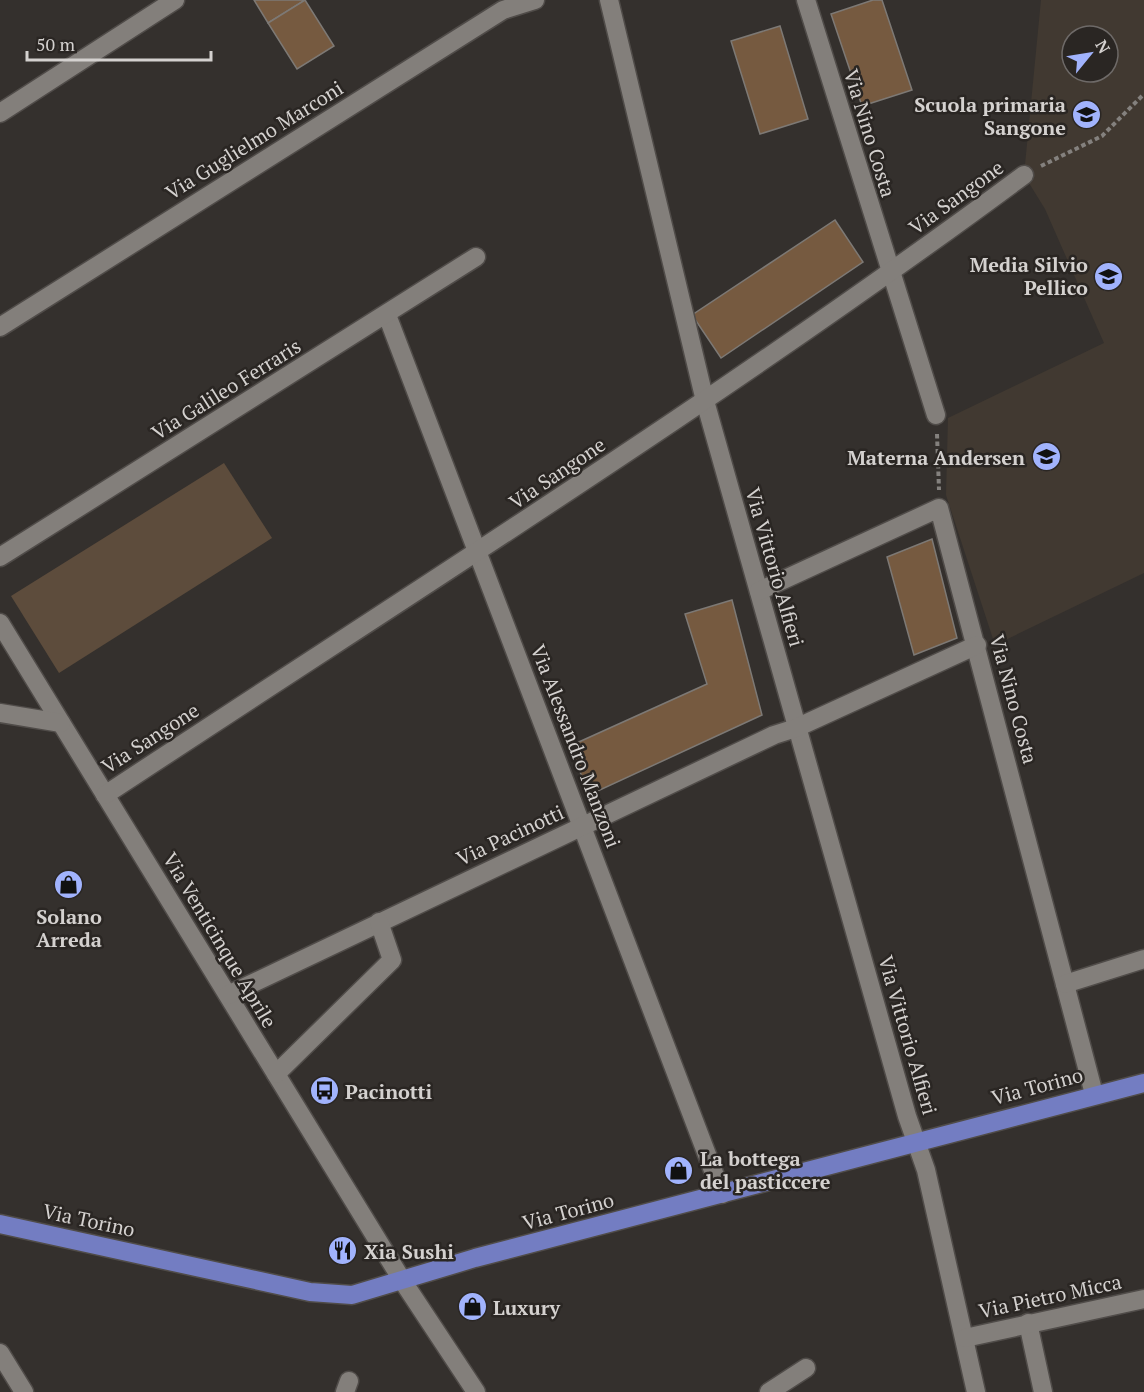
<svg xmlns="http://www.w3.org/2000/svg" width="1144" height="1392" font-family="'PT Serif',serif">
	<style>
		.built { fill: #413931; fill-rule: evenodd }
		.green { fill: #5d4c3c }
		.building { fill: #765a40; stroke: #7d7975; stroke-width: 1.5 }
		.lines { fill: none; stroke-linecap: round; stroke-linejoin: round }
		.minor-casing { stroke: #504c49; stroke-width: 21 }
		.major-casing { stroke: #504c49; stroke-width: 21 }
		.path { stroke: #84817e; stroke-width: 4; stroke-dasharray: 4.5 3; stroke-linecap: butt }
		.minor { stroke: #837f7b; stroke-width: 18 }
		.major { stroke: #737dc2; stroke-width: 18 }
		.labels { text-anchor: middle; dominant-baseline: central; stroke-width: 5; stroke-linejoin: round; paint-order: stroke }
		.poi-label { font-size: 20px; font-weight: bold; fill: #d4d1cf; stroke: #2a2623; text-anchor: start }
		.street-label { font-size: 20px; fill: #d4d1cf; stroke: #2a2623 }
	</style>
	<rect width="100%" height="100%" fill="#34302d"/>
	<!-- built -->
	<path class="built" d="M1041 0H1144V573L995 645 946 495 948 418 1104 343 1045 209 1024 175ZM1072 36H1108V72H1072Z"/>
	<!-- green -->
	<path class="green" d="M224 463 272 538 59 673 11 596Z"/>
	<!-- building -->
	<g class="building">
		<path d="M254 0H305L268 23Z"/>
		<path d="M305 0 334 46 297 69 268 23Z"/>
		<path d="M873 0H882L912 90 862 106 831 14Z"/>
		<path d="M780 26 808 119 760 134 731 41Z"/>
		<path d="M835 220 863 262 721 358 692 315Z"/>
		<path d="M932 539 957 638 914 655 887 557Z"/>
		<path d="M732 600 762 715 589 795 570 746 707 684 685 614Z"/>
	</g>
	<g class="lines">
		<defs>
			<g id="minor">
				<path d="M609 0 705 401 907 1116 926 1170 976 1392"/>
				<path d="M806 0 936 415"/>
				<path d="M0 113 175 0"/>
				<path d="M387 315 722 1194"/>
				<path d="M0 327 503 10 535 0"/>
				<path d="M0 557 476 257"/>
				<path d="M759 591 939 508 1094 1094"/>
				<path d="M0 623 402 1280 476 1392"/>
				<path d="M0 713 61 723"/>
				<path d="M105 795C414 591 727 395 1024 175"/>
				<path d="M1065 984 1144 959"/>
				<path d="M228 995 774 735 796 728 977 645"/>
				<path d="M276 1074 392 960 379 922"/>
				<path d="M1028 1323 1043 1392"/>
				<path d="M965 1338 1144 1299"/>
				<path d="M0 1353 24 1392"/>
				<path d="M345 1392 349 1381"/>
				<path d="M769 1392 806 1368"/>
			</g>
			<path id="major" d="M0 1224 310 1292 352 1295 475 1258 1144 1083"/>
		</defs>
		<!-- minor casing -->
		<use href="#minor" class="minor-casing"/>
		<!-- major casing -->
		<use href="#major" class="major-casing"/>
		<!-- path -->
		<g class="path">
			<path d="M1041 166 1102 136 1144 94"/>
			<path d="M937 434 939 490"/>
		</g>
		<!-- minor -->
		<use href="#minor" class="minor"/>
		<!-- major -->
		<use href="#major" class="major"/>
	</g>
	<!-- icons -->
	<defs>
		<symbol id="school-disc" viewBox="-11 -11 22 22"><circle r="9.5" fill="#a1b3fd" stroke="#2a2623"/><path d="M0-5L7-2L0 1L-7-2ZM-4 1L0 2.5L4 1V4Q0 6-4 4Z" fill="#111"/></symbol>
		<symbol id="shop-disc" viewBox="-11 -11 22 22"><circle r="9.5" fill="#a1b3fd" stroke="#2a2623"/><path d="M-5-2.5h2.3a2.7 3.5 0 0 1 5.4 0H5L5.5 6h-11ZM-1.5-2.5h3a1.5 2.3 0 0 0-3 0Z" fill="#111"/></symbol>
		<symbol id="bus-disc" viewBox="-11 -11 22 22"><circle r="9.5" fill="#a1b3fd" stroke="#2a2623"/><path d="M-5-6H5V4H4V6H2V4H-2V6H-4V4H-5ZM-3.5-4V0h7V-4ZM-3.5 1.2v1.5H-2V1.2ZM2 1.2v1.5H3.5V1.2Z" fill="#111"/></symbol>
		<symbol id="restaurant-disc" viewBox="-11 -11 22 22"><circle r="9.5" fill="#a1b3fd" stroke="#2a2623"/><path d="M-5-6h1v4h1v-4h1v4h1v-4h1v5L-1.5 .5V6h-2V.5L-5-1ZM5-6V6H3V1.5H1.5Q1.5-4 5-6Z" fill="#111"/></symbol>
	</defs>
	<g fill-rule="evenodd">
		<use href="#school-disc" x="1070" y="98" width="33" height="33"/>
		<use href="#school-disc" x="1092" y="260" width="33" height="33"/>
		<use href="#school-disc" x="1030" y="440" width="33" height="33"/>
		<use href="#shop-disc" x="52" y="868" width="33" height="33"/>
		<use href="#bus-disc" x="308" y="1074" width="33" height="33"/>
		<use href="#shop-disc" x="662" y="1154" width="33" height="33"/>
		<use href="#restaurant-disc" x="326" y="1234" width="33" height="33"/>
		<use href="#shop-disc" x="456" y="1290" width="33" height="33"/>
	</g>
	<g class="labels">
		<!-- poi labels -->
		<g class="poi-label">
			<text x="1066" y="104" text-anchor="end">Scuola primaria<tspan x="1066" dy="23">Sangone</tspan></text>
			<text x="1088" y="264" text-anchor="end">Media Silvio<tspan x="1088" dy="23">Pellico</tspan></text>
			<text x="1025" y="457" text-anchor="end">Materna Andersen</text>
			<text x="69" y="916" text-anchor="middle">Solano<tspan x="69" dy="23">Arreda</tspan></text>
			<text x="345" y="1091">Pacinotti</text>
			<text x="700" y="1158">La bottega<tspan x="700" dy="23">del pasticcere</tspan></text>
			<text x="364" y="1251">Xia Sushi</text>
			<text x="493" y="1307">Luxury</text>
		</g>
		<!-- street labels -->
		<g class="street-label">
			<text transform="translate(870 133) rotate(73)">Via Nino Costa</text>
			<text transform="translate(254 140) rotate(-32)">Via Guglielmo Marconi</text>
			<text transform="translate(956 197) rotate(-36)">Via Sangone</text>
			<text transform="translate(226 389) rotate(-32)">Via Galileo Ferraris</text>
			<text transform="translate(557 473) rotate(-34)">Via Sangone</text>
			<text transform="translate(775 567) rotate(74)">Via Vittorio Alfieri</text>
			<text transform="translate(1014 699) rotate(75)">Via Nino Costa</text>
			<text transform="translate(150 738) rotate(-33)">Via Sangone</text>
			<text transform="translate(576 746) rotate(69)">Via Alessandro Manzoni</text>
			<text transform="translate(510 835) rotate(-25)">Via Pacinotti</text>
			<text transform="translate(220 940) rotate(59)">Via Venticinque Aprile</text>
			<text transform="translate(908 1035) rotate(74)">Via Vittorio Alfieri</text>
			<text transform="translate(1037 1086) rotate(-15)">Via Torino</text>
			<text transform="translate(568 1211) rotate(-15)">Via Torino</text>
			<text transform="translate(89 1220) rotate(12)">Via Torino</text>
			<text transform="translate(1050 1296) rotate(-12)">Via Pietro Micca</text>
		</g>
	</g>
	<!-- north arrow -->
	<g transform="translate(1090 54) rotate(60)"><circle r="28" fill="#2a2623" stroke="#6e6a68" stroke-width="1.5"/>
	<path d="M0-4.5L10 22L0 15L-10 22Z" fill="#a1b3fd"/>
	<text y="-9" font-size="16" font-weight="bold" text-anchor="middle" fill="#d4d1cf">N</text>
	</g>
	<!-- scale -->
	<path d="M27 51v9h184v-9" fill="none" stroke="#d4d1cf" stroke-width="3"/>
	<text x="36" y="51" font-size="18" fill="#d4d1cf" stroke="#2a2623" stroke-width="4.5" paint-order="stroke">50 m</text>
</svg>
